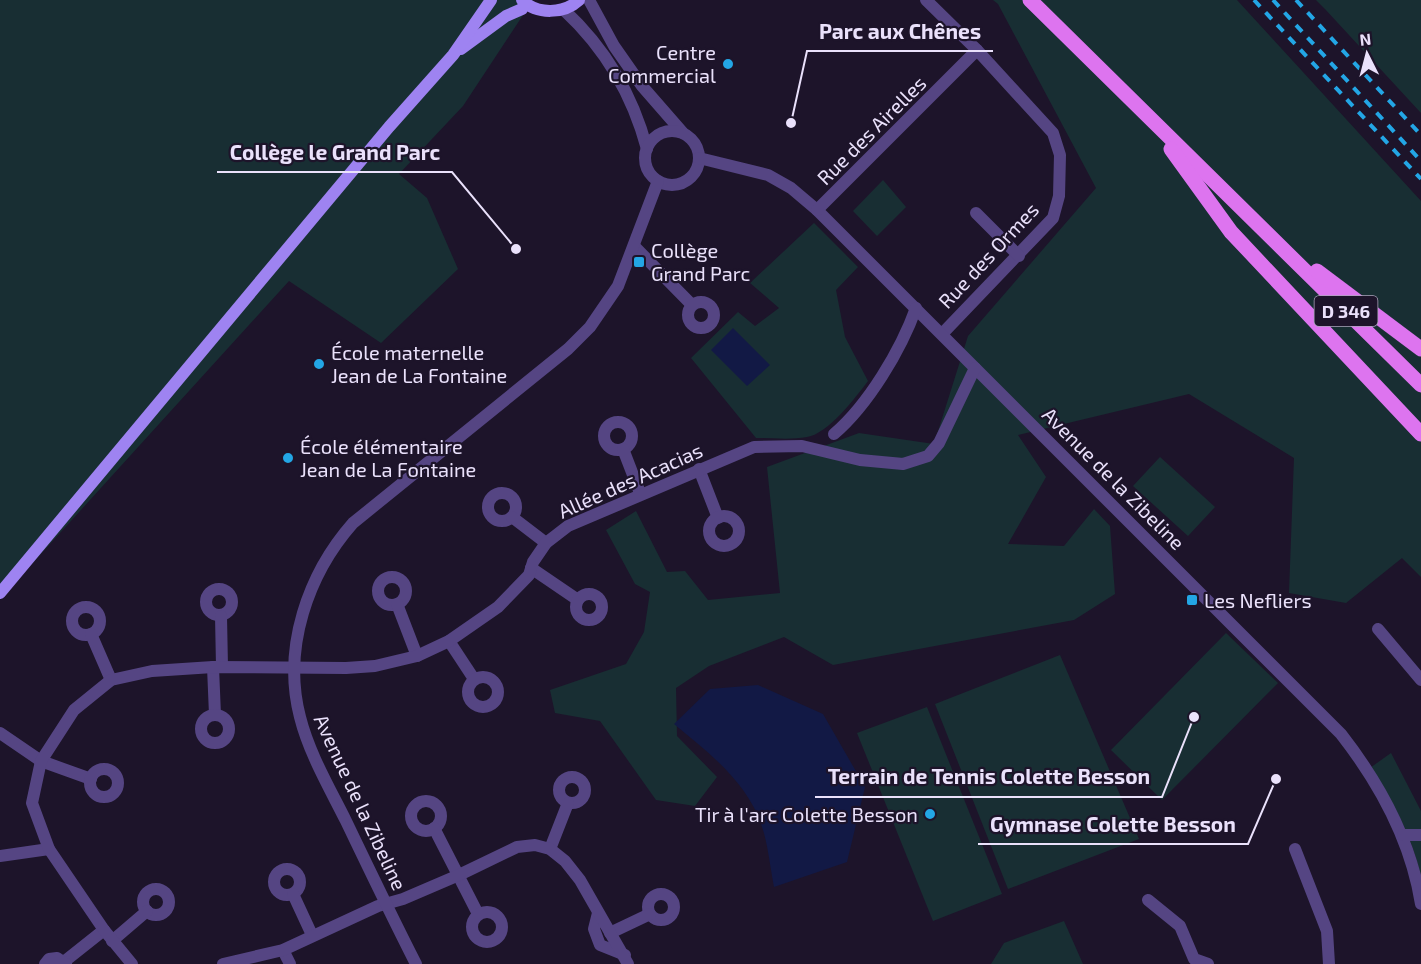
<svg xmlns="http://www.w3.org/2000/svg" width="1421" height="964" font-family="'Exo 2',sans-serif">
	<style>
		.green { fill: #182e33 }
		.water { fill: #121945 }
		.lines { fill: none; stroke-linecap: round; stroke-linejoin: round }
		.minor { stroke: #554583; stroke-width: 12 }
		.secondary { stroke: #9e83f1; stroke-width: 12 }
		.primary { stroke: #dd74ef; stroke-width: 15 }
		.rail { stroke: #23a6e5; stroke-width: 4; stroke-dasharray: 9 8; stroke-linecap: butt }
		.poi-dot { fill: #23a6e5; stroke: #1d142a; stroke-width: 2 }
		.labels { text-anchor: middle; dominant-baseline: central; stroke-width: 4.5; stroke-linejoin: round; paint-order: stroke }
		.shield { fill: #1d142a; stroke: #aca4bc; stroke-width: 1.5 }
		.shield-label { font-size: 18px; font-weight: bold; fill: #eae1fb }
		.poi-label { font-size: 20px; fill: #eae1fb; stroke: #1d142a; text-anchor: start }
		.street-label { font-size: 20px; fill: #eae1fb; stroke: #1d142a }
		.leader { fill: none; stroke: #eae1fb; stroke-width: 2 }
		.callout-dot { fill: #eae1fb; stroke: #1d142a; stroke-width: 2 }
		.callout-label { font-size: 21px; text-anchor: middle; font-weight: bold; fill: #eae1fb; stroke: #1d142a; stroke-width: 4.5; stroke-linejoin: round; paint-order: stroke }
	</style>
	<rect width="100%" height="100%" fill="#1d142a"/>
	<!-- green -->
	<g class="green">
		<path d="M0 0H533L463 106 399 174 427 198 458 269 381 343 289 281 0 599Z"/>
		<path d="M993 0H1237L1421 201V577L1402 558 1346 603 1289 593 1294 458 1189 394 1018 435 1046 477 1008 544 1064 546 1094 509 1110 526 1115 594 1074 620 833 665 784 637 709 666 676 688 677 736 717 777 695 806 656 800 600 721 555 713 550 690 626 664 644 632 650 592 635 584 606 530 636 511 667 572 685 571 708 600 780 593 767 467 859 433 934 444 968 336 1096 188 998 4Z"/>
		<path d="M1316 0H1421V113L1325 9Z"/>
		<path d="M883 180 906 207 877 236 853 211Z"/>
		<path d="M814 223 858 267 836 290 845 337 868 381C856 397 828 434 807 437 791 440 773 438 756 438L691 358 738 312 755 326 779 308 750 283Z"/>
		<path d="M1160 457 1215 507 1188 536 1133 486Z"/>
		<path d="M1226 633 1278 683 1162 800 1111 750Z"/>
		<path d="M1060 655 1139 839 1008 889 935 704Z"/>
		<path d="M927 707 1002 894 933 921 857 733Z"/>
		<path d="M1391 753 1421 811V877C1412 836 1394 803 1370 768Z"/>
		<path d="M1064 921 1083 964H991L1004 943Z"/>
	</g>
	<!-- water -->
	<g class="water">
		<path d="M733 328 770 365 747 386 711 350Z"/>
		<path d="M758 685 823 714 865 787 847 862 774 887C770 867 768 843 761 824 747 782 707 751 674 724L710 689Z"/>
	</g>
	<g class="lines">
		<!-- minor -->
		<g class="minor">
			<path d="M589 0 614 46 642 86 683 133"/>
			<path d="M926 0 977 50 1053 133 1060 155 1059 196 1053 218 942 334"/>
			<path d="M564 10C605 48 633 96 647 149"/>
			<circle cx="672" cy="158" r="27"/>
			<path d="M699 158 768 175 791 188 817 210 1341 734C1380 784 1411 841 1421 904"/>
			<path d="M817 210 977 50"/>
			<path d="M976 213 1019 256"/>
			<path d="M634 246 692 305"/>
			<circle cx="701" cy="315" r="13"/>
			<circle cx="618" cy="436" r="14"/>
			<path d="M834 434C868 405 901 350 916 308"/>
			<path d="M623 449 640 493"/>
			<path d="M699 469 718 518"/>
			<circle cx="502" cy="507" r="14"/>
			<circle cx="724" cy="531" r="15"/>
			<path d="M512 517 546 543"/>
			<path d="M531 568 578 600"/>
			<circle cx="392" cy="591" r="14"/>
			<circle cx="219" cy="602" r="13"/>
			<circle cx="589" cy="607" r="13"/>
			<path d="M397 604 417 656"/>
			<circle cx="86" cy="621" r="14"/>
			<path d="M221 616 222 667"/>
			<path d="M1378 629 1421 680"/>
			<path d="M91 634 111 680"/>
			<path d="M449 641 474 679"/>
			<path d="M213 667 215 715"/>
			<circle cx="483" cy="692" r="15"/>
			<circle cx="215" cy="729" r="14"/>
			<path d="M0 733 41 761 91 779"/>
			<circle cx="104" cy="783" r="14"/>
			<circle cx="572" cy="790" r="13"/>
			<circle cx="426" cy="816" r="15"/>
			<path d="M434 828 478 914"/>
			<path d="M1403 835H1421"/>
			<path d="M550 849 568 803"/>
			<path d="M1295 849 1327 931 1329 964"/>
			<path d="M0 856 49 849"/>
			<circle cx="287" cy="882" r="13"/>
			<circle cx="156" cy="902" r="13"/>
			<circle cx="661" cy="907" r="13"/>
			<path d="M293 894 312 935"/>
			<path d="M1148 900 1180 926 1194 959 1208 964"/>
			<circle cx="487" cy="927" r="15"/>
			<path d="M598 913 594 929 600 945 625 955"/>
			<path d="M610 933 650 914"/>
			<path d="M112 941 147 911"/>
			<path d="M283 950 290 964"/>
			<path d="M65 961 104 930"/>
			<path d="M45 964 49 959 57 958 66 964"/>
			<path d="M132 964 104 930 49 849 32 803 41 761 74 710 111 680 152 671 213 667 346 668 375 666 417 656 449 641 498 607 529 575 533 562 546 543 568 526 754 447 802 446 860 460 903 464 928 456 939 443 975 368"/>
			<path d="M223 964 283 950 378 906 403 899 459 875 517 847 535 845 550 849 565 861 580 880 628 964"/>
			<path d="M416 964C392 917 369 869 346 821 329 787 309 753 300 717 282 648 308 574 353 523L568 349 590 327 618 286 658 181"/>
		</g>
		<!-- secondary -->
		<g class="secondary">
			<path d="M522 0C537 15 564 14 579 0"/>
			<path d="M461 49 506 16 522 9 525 3"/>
			<path d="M0 593 389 127 453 55 491 0"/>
		</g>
		<!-- primary -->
		<g class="primary">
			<path d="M1030 0 1421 385"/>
			<path d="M1171 149 1231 232 1421 434"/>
			<path d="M1317 271 1421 349"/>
		</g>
		<!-- rail -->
		<g class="rail">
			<path d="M1254 0 1421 179"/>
			<path d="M1273 0 1421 161"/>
			<path d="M1296 0 1421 135"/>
		</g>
	</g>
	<!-- markers -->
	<g class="poi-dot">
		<circle cx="728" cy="64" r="6"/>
		<rect x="633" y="256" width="12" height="12" rx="3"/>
		<circle cx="319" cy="364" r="6"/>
		<circle cx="288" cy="458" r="6"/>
		<rect x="1186" y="594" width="12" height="12" rx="3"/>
		<circle cx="930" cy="814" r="6"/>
	</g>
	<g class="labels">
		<!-- shield labels -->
		<rect class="shield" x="1314.5" y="296" width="63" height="30" rx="4.5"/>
		<g class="shield-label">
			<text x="1346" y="311">D 346</text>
		</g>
		<!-- poi labels -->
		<g class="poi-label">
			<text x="716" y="52" text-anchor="end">Centre<tspan x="716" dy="23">Commercial</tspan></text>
			<text x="651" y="250">Collège<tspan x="651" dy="23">Grand Parc</tspan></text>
			<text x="331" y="352">École maternelle<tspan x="331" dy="23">Jean de La Fontaine</tspan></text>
			<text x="300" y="446">École élémentaire<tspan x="300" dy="23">Jean de La Fontaine</tspan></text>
			<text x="1204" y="600">Les Nefliers</text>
			<text x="918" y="814" text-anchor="end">Tir à l'arc Colette Besson</text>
		</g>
		<!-- street labels -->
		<g class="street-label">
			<text transform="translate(871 130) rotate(-45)">Rue des Airelles</text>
			<text transform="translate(988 255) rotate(-47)">Rue des Ormes</text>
			<text transform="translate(1114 478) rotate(45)">Avenue de la Zibeline</text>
			<text transform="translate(630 480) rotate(-24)">Allée des Acacias</text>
			<text transform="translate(361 802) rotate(65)">Avenue de la Zibeline</text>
		</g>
	</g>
	<!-- callouts -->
	<path class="leader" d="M791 123L807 51H993M516 249L452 172H217M1194 717L1162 797H815M1276 779L1248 844H978"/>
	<g class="callout-dot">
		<circle cx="791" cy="123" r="6"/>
		<circle cx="516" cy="249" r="6"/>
		<circle cx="1194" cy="717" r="6"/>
		<circle cx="1276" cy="779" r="6"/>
	</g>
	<g class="callout-label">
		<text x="900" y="39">Parc aux Chênes</text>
		<text x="335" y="160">Collège le Grand Parc</text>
		<text x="989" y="784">Terrain de Tennis Colette Besson</text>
		<text x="1113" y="832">Gymnase Colette Besson</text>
	</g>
	<!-- north arrow -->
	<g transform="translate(1367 54) rotate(354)" stroke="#1d142a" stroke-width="4.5" paint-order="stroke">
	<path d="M0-4.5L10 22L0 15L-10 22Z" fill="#eae1fb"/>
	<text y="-9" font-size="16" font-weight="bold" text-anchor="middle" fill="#eae1fb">N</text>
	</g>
</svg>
